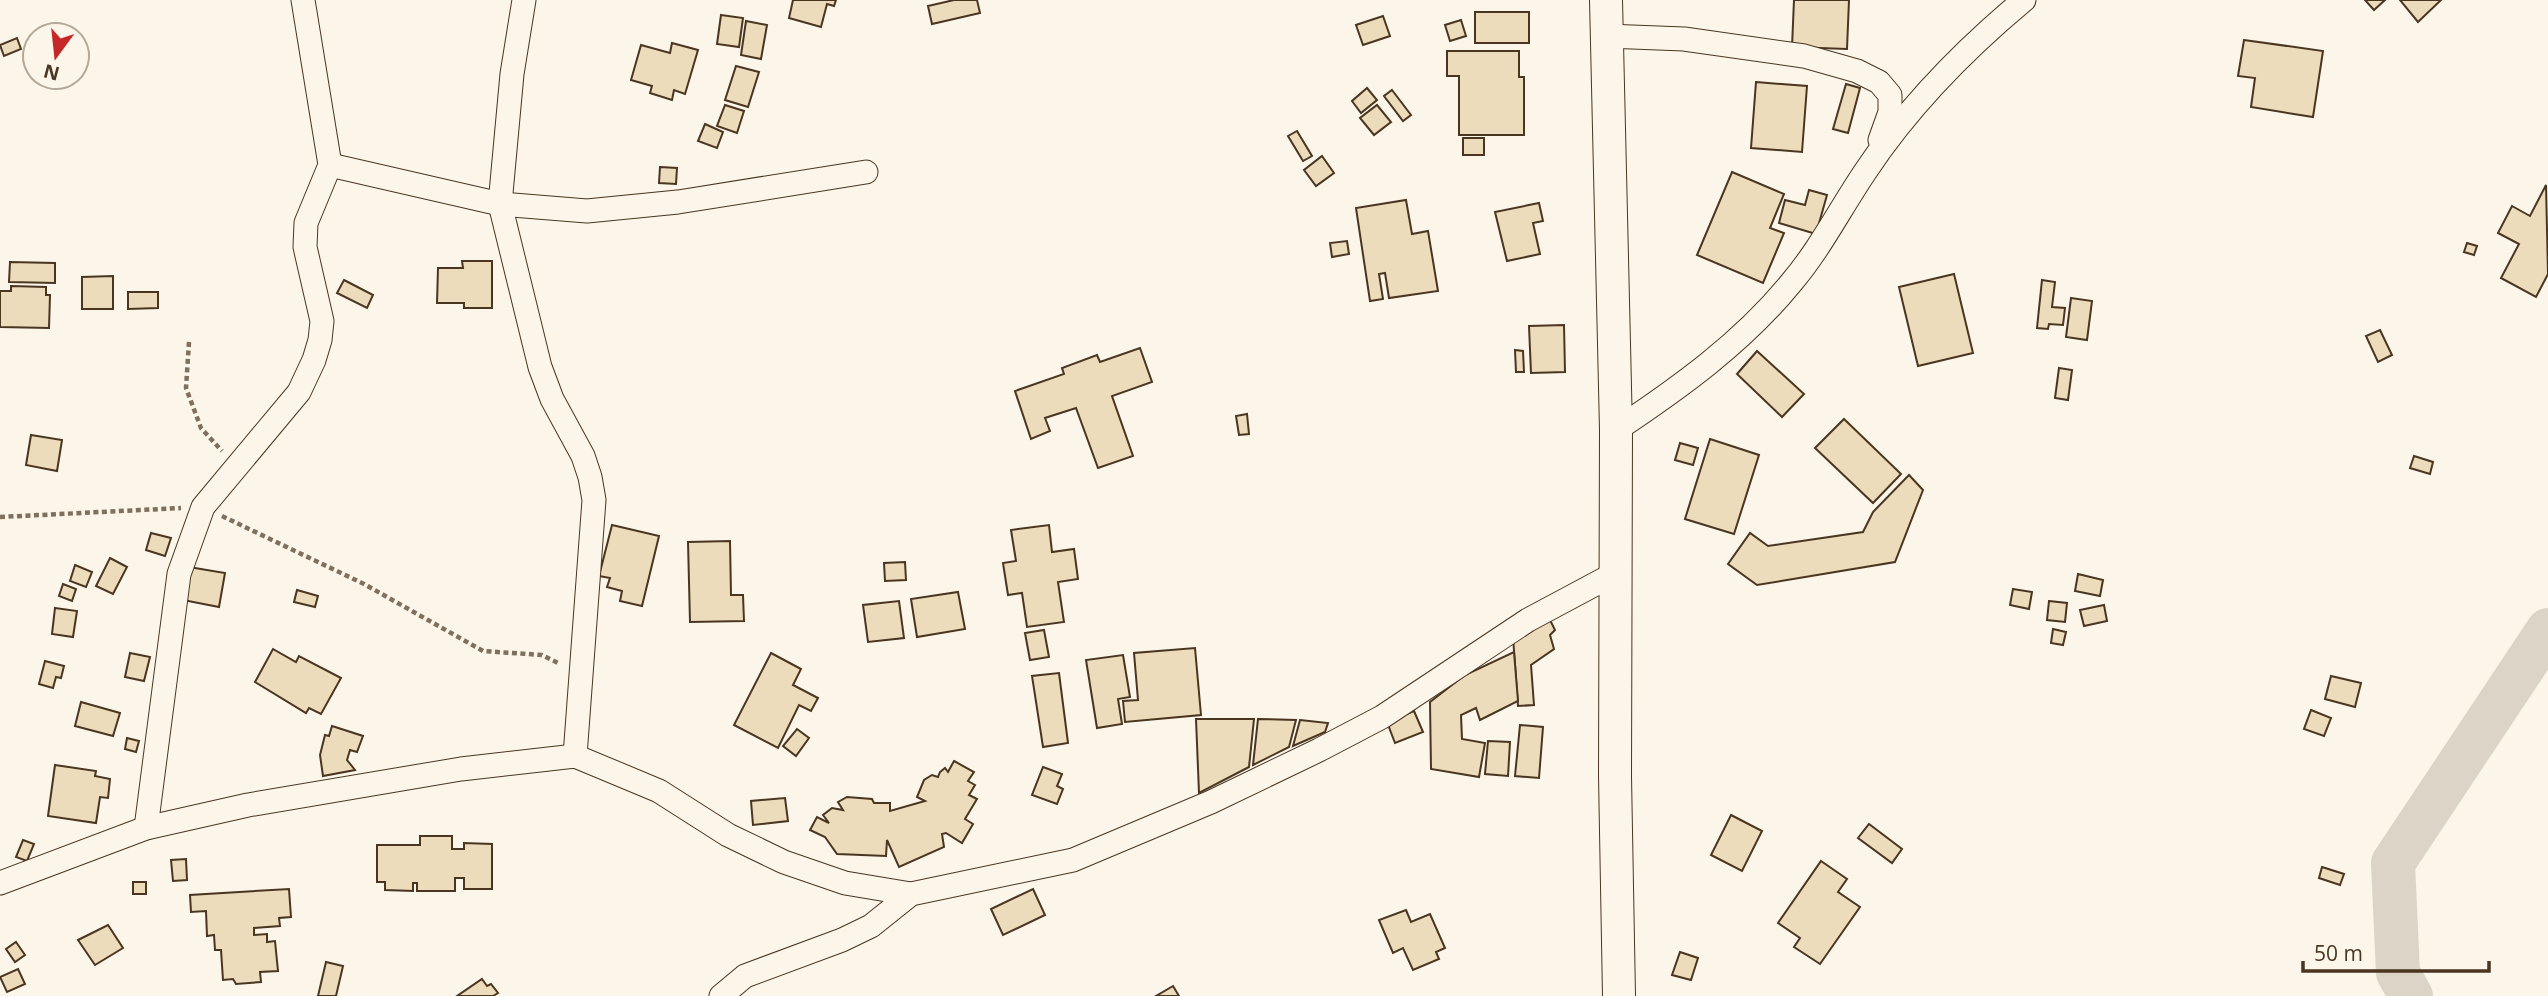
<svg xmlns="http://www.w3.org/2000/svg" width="2548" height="996" font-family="'Open Sans',sans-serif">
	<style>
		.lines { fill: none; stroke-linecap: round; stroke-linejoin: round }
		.river { stroke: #dcd4c6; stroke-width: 44 }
		.building { fill: #ecdcbc; stroke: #4a3520; stroke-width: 2 }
		.minor-casing { stroke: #4a3520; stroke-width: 25 }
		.secondary-casing { stroke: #4a3520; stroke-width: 34 }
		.path { stroke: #7f6f5c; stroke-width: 4.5; stroke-dasharray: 5 3.5; stroke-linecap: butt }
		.minor { stroke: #fbf6e9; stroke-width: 23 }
		.secondary { stroke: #fbf6e9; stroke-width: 32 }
	</style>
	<rect width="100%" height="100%" fill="#fbf6e9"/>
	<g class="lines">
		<!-- river -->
		<path class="river" d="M2411 996 2398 973 2393 863 2548 630"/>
	</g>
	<!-- building -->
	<g class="building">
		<path d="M793 0H836L834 6 827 4 821 27 789 18Z"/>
		<path d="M954 0H977L980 13 932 24 928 6Z"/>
		<path d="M1794 0H1849L1847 49 1792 47Z"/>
		<path d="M2365 0H2385L2374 10Z"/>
		<path d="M2400 0H2441L2418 22Z"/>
		<rect x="1475" y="12" width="54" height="31"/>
		<path d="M721 15 743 18 739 47 717 44Z"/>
		<path d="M1383 16 1390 36 1363 45 1356 25Z"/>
		<path d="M1461 20 1466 36 1450 41 1445 25Z"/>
		<path d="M746 21 767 25 761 59 741 55Z"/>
		<path d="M17 38 21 49 4 56 0 45Z"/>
		<path d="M2244 40 2323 51 2313 117 2251 107 2255 78 2238 76Z"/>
		<path d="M672 43 698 50 685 94 674 90 672 100 650 93 652 86 631 80 641 45 670 53Z"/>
		<path d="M1447 51H1519V77H1524V135H1459V76H1447Z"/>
		<path d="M736 66 759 72 748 107 725 100Z"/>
		<path d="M1756 82 1807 86 1802 152 1751 148Z"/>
		<path d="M1846 84 1860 88 1848 133 1833 129Z"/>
		<path d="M1367 88 1377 100 1361 113 1352 101Z"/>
		<path d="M1392 90 1411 115 1403 121 1384 96Z"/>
		<path d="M725 105 744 111 737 133 717 126Z"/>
		<path d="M1377 105 1391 122 1374 135 1360 118Z"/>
		<path d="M705 124 723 132 717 148 698 141Z"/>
		<path d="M1297 131 1312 156 1303 161 1288 136Z"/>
		<rect x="1463" y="138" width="21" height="17"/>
		<path d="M1322 156 1334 173 1316 186 1304 170Z"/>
		<path d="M660 167 677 168 676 184 659 183Z"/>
		<path d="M1732 172 1784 194 1770 228 1784 233 1763 283 1697 255Z"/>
		<path d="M2546 185 2548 274 2536 297 2501 278 2519 244 2498 233 2512 206 2530 216Z"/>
		<path d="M1809 190 1827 195 1816 234 1779 223 1785 200 1805 205Z"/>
		<path d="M1406 200 1412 234 1428 231 1438 291 1389 298 1385 273 1379 274 1383 299 1370 301 1356 208Z"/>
		<path d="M1539 203 1543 221 1533 223 1540 254 1507 261 1495 212Z"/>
		<path d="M1347 241 1349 254 1332 257 1330 243Z"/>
		<path d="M2467 243 2477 246 2474 255 2464 252Z"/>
		<path d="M462 261H492V308H464V303H437L438 268H463Z"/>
		<path d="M10 262 55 263V283L9 282Z"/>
		<path d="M1954 274 1973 353 1918 366 1899 287Z"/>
		<path d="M113 276V309H82V277Z"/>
		<path d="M344 280 373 295 367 308 337 293Z"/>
		<path d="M2042 280 2055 282 2052 307 2065 308 2063 325 2049 324 2048 329 2037 328Z"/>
		<path d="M11 286 46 287V295H50L49 328 0 327V291H11Z"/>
		<path d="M128 292H158V308L128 309Z"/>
		<path d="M2071 298 2092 301 2087 340 2066 337Z"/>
		<path d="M1564 325 1565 372 1531 373 1529 326Z"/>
		<path d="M2380 330 2392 355 2378 362 2366 336Z"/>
		<path d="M1140 348 1152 382 1112 396 1133 456 1098 468 1076 408 1045 418 1050 431 1031 439 1015 391 1064 374 1062 368 1097 355 1100 362Z"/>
		<path d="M1515 350 1523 351 1524 372H1516Z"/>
		<path d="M1757 351 1804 394 1782 417 1737 374Z"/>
		<path d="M2059 368 2072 370 2068 400 2055 398Z"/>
		<path d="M1247 414 1249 434 1239 435 1236 416Z"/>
		<path d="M1844 419 1901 474 1873 503 1815 448Z"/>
		<path d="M31 435 62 440 57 471 26 465Z"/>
		<path d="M1710 439 1759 455 1734 534 1685 519Z"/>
		<path d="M1680 443 1698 448 1693 465 1675 460Z"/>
		<path d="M2414 456 2433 462 2430 474 2410 468Z"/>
		<path d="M1909 475 1923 490 1895 562 1757 585 1728 564 1750 533 1768 546 1863 532 1873 512Z"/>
		<path d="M612 525 659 536 642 606 620 601 622 591 607 587 610 578 599 576Z"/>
		<path d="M1049 525 1052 552 1074 549 1078 579 1058 582 1064 622 1027 627 1022 593 1008 595 1003 563 1016 561 1011 530Z"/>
		<path d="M151 533 171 538 165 556 146 550Z"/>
		<path d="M730 541 731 595H743L744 621 690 622 688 542Z"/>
		<path d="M110 558 127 567 113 594 96 586Z"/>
		<path d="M905 562 906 580 885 581 884 563Z"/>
		<path d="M75 565 92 572 86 587 70 581Z"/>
		<path d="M189 567 225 573 219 607 183 600Z"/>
		<path d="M2078 574 2103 580 2100 596 2075 591Z"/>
		<path d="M63 584 76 589 72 601 59 596Z"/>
		<path d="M2013 589 2032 592 2029 609 2010 605Z"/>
		<path d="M297 590 318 596 315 607 294 602Z"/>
		<path d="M958 592 965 629 917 637 911 599Z"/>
		<path d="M899 601 904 638 868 642 863 605Z"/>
		<path d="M2049 601 2067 603 2065 622 2047 620Z"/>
		<path d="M2104 605 2107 621 2084 626 2080 610Z"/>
		<path d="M55 608 77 611 73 637 52 634Z"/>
		<path d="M1549 618 1555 630 1550 635 1554 649 1531 665 1534 705 1518 706 1513 637Z"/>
		<path d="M2053 629 2066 632 2063 645 2051 643Z"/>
		<path d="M1044 630 1049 657 1030 660 1025 633Z"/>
		<path d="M1195 648 1201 715 1125 722 1123 701 1138 700 1134 653Z"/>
		<path d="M273 649 296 662 299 656 341 678 321 714 309 708 306 713 255 682Z"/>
		<path d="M1514 652 1518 701 1480 720 1476 708 1461 715 1462 739 1485 743 1479 777 1431 769 1430 702 1465 675Z"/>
		<path d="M130 653 150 657 144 681 125 677Z"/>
		<path d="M771 653 801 669 793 685 818 698 811 711 799 705 778 748 734 725Z"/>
		<path d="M1123 655 1130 697 1118 699 1122 724 1097 728 1086 660Z"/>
		<path d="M45 661 64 666 61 678 56 677 53 688 39 684Z"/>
		<path d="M1059 673 1068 743 1043 747 1032 676Z"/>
		<path d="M2331 676 2361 683 2355 707 2325 699Z"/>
		<path d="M81 702 120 713 113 736 75 726Z"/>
		<path d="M2311 710 2331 718 2324 736 2304 729Z"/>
		<path d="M1414 711 1423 732 1395 743 1387 722Z"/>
		<path d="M1196 719H1254L1249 767 1199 793Z"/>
		<path d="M1258 719 1296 720 1289 747 1253 765Z"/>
		<path d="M1300 720 1328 723 1325 732 1293 746Z"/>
		<path d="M1520 725 1543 727 1539 778 1515 776Z"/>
		<path d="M332 726 363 736 357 752 350 750 347 760 355 770 323 776 320 755 325 735 329 736Z"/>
		<path d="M797 729 809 738 796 756 783 746Z"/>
		<path d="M127 738 139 741 136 752 125 749Z"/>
		<path d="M1488 741 1510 742 1508 776 1485 774Z"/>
		<path d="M954 761 974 772 968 781 975 785 969 795 977 799 965 819 973 824 962 843 946 833 942 834 944 847 899 867 887 840 886 856 837 854 825 837 810 830 817 817 829 823 823 815 832 808 843 810 838 802 847 797 872 799 874 803H890V811L925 801 917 797 924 780 932 775 938 777 940 772 945 768 948 772Z"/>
		<path d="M55 765 96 771 95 776 110 779 108 798 100 797 96 823 48 816Z"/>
		<path d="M1043 767 1062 774 1057 786 1063 789 1057 804 1032 795Z"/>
		<path d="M785 798 788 821 753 825 751 801Z"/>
		<path d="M1731 815 1762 831 1742 871 1711 855Z"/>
		<path d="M1869 824 1902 849 1892 863 1858 838Z"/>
		<path d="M420 836H452V849H464V843L492 844V889H464V878H455V891H417V883H413V891L385 890V882H377V845H420Z"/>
		<path d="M23 840 34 844 27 861 16 857Z"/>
		<path d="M186 859 187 880 173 881 171 860Z"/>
		<path d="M1821 861 1847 879 1838 892 1860 907 1820 964 1794 947 1800 938 1778 923Z"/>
		<path d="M2322 867 2344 874 2340 885 2319 878Z"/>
		<rect x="133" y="882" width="13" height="12"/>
		<path d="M289 889 291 917 279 918 280 926 254 928V935L267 934V942L275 941 278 971 260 972 261 982 236 984 233 979 223 980 221 950H215L214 935 207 936 206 911 191 912 190 895Z"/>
		<path d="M1033 889 1045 915 1003 935 991 909Z"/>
		<path d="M1406 910 1411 922 1430 914 1445 948 1436 952 1439 959 1413 970 1403 948 1393 953 1379 920Z"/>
		<path d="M108 925 123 948 95 965 78 940Z"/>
		<path d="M16 942 25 955 15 962 6 949Z"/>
		<path d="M1680 952 1698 958 1691 980 1672 975Z"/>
		<path d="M326 962 343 966 336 996H318Z"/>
		<path d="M18 969 25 984 7 992 0 977Z"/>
		<path d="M482 979 487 986 491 984 498 993 493 996H457Z"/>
		<path d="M1173 986 1179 996H1156Z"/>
	</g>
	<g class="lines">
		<defs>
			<g id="minor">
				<path d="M524 0 512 74 500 204 540 367 552 399 583 456 590 477 594 500 575 756"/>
				<path d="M1606 36 1684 39 1804 56 1857 71 1879 82 1890 95V112L1880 140"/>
				<path d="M330 165 500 204 587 211 678 202 866 172"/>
				<path d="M1616 430C1679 388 1742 343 1791 283 1820 249 1840 209 1865 172 1908 107 1964 50 2024 0"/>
				<path d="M146 828 179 574 203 507 299 392 314 360 320 340 322 321 305 247 306 223 330 165 303 0"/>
				<path d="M0 883 146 828 248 805 461 769 575 756 659 791 728 835 784 862 845 883 911 894"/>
				<path d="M721 996 745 976 842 940 871 926 911 894 1073 860 1211 802 1319 750 1382 717 1528 620 1616 573"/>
			</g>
			<path id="secondary" d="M1606 0 1616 430 1615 776 1619 996"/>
		</defs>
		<!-- minor casing -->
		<use href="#minor" class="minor-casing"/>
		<!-- secondary casing -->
		<use href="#secondary" class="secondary-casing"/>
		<!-- path -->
		<g class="path">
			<path d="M189 342 186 388 201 428 222 451"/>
			<path d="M222 516 364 584 483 651 542 655 560 664"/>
			<path d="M0 517 181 508"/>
		</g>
		<!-- minor -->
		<use href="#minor" class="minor"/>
		<!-- secondary -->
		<use href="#secondary" class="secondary"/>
	</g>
	<!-- north arrow -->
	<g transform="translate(56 56) rotate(195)"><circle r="33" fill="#fbf6e9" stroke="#b4a999" stroke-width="2"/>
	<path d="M0-5L12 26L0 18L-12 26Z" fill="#c62828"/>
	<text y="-10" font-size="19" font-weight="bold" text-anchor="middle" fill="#4a3520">N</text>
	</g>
	<!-- scale -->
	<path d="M2303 961v10h186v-10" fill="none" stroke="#4a3520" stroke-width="3.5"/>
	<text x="2314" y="961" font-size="21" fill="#4a3520" stroke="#fbf6e9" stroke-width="5" paint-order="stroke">50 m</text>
</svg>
